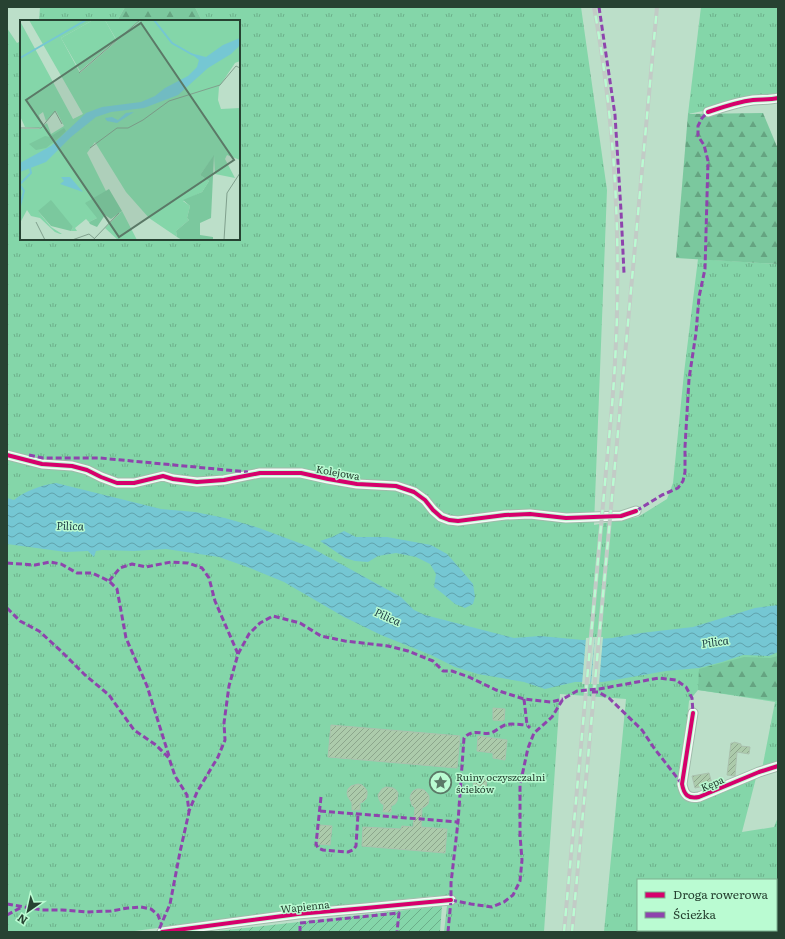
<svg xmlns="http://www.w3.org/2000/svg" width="785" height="939" font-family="Literata,serif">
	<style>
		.grass { fill: url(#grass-tufts); fill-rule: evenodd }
		.forest { fill: url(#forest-firs) }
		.garden { fill: url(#garden-furrows) }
		.water { fill: url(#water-waves) }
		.pier { fill: #bcdfc9 }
		.building { fill: url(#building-hatch); stroke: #aac1ae }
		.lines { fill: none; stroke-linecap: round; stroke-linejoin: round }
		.minor-casing { stroke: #a0bcab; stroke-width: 11 }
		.minor { stroke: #f5faf7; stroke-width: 9 }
		.rail-casing { stroke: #c2cbc6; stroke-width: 4 }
		.rail { stroke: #bafbd2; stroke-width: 2.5; stroke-dasharray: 8; stroke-linecap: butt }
		.quiet { stroke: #8e44ad; stroke-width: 3; stroke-dasharray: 6 3; stroke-linecap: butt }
		.cycleway-casing { stroke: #bafbd2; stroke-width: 6 }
		.cycleway { stroke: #d6006c; stroke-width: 4 }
		.labels { text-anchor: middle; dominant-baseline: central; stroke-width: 3; stroke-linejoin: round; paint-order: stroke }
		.street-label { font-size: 10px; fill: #274232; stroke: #bafbd2 }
		.poi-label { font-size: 10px; fill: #274232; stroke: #bafbd2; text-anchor: start }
		.water-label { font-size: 11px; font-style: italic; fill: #193840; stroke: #bafbd2 }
		.inset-river { fill: none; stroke: #75c7d3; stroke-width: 2 }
		.inset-road { fill: none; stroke: #80a08d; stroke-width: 1 }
		.view { fill: #5b7967; fill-opacity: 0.15; stroke: #5b7967; stroke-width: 2 }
		.inset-edge { fill: none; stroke: #274232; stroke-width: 2 }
	</style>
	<defs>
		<pattern id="grass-tufts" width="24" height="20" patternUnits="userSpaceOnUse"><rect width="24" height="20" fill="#84d6a9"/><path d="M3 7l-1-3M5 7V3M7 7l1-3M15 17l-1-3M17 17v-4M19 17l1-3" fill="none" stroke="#6caf8a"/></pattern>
		<pattern id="forest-firs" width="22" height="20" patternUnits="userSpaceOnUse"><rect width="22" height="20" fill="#7bc89e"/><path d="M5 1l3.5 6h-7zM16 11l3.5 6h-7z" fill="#65a481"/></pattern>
		<pattern id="garden-furrows" width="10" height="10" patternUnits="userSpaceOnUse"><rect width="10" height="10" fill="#84d6a9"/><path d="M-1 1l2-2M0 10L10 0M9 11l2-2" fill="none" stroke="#6caf8a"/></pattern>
		<pattern id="water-waves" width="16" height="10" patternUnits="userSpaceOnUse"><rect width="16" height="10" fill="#75c7d3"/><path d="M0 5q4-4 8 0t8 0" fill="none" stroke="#60a3ac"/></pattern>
		<pattern id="building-hatch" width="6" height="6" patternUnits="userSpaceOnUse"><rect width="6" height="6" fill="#accbab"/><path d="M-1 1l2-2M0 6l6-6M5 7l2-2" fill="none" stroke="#8ca68c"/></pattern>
	</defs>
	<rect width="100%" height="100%" fill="#bcdfc9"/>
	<!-- grass -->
	<g class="grass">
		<path d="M40 7H125L117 21H39Z"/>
		<path d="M195 7H581L607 190 594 525 638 517 667 499 673 483 684 373 698 259 778 264V762L762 769 775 702 698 690 689 701 684 755 677 785 680 792 685 799 695 803 756 778 742 832 774 827 778 817V932H604L626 699 560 694 544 932H444L448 897 435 896 297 910 127 932H7V28L17 43 21 41V239H239V21H202ZM638 880H776V930H638Z"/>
		<path d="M701 7H778V96L688 114Z"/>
	</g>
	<!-- forest -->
	<g class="forest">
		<path d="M125 7H195L202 21H117Z"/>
		<path d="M763 113 778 149V264L676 258 688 114Z"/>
		<path d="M778 656V700L776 701 698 690 699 669 744 657 770 658Z"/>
	</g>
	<!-- garden -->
	<path class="garden" d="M442 906 440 932H209Z"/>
	<!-- water -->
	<g class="water">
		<path d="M56 483 161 509 195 512 225 518 259 528 310 547 401 597 414 610 425 615 514 638 540 636 583 640 612 638 641 633 693 627 755 608 778 605V652L769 656 743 655 722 662 699 668 666 671 603 682H575L545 689 524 682 478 674 455 667 431 655 381 635 344 617 284 582 250 568 219 557 166 549 134 551 102 550 96 551 94 557 88 551 66 552 7 544V498L14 500C25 491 41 485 56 483Z"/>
		<path d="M344 531 356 537H387L431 545 447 554 463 572 473 584 475 597 473 604 465 608 455 604 442 593 434 587 436 574 430 564 416 557 396 553 378 556 368 562 355 561 345 558 320 541 332 537Z"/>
	</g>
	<!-- pier -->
	<g class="pier">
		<path d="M595 637 590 684H582L586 638Z"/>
		<path d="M595 637H603L599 684H591Z"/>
	</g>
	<!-- building -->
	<g class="building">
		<path d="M493 708 505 709 504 721 493 720Z"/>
		<path d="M331 725 460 736 457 768 328 757Z"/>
		<path d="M478 736 507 740 505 760 493 758V753L477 751Z"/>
		<path d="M734 742 741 744V746L750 747 749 754 737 752 735 776 727 775 731 743H733Z"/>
		<path d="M709 773 712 784 695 788 692 776Z"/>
		<path d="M474 777 487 778 486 789 473 788Z"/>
		<path d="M358 784 362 785 365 788 367 791V795L366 799 363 802 360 803V810H352V803L348 797 347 793 348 789 351 786Z"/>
		<path d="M386 787 393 788 396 790 398 793 397 801 395 804 391 806V812H383L384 805 381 803 379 799 378 795 382 789Z"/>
		<path d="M417 789H420L424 790 427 793 429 796V800L428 804 426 806 422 808 421 827 447 829 445 853 362 846 363 827 401 829 402 826 413 827 415 808 412 805 410 798 411 794 413 791Z"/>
		<path d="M320 825 332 826 330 845 318 844Z"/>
	</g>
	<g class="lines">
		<defs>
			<g id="minor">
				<path d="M708 112C723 107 737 102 753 100 761 99 770 100 778 98"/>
				<path d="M7 455 42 464 72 466 87 470 101 477 117 483H134L163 476 173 479 197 482 224 480 260 473H301L328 479 357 484 396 486 414 492 425 500 433 510 441 517 449 520 458 521 505 515 530 514 566 518 621 516 636 511"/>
				<path d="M693 713 682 784C684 795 688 799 699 797L759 772 778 766"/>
				<path d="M162 932 298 914 366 908 451 900"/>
			</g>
		</defs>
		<!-- minor casing -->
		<use href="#minor" class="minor-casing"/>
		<!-- minor -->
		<use href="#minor" class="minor"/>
		<defs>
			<g id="rail">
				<path d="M564 932 612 406C623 272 618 139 594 7"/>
				<path d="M572 932 657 7"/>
			</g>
		</defs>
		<!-- rail casing -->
		<use href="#rail" class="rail-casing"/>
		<!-- rail -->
		<use href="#rail" class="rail"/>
		<!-- quiet -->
		<g class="quiet">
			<path d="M599 7 615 115 621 211 624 273"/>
			<path d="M29 455 43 458H100L248 472"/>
			<path d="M636 511 662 495 669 492 678 488 683 481 685 472V447L689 379 696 333 699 297 705 269 708 161 704 145 698 136V126L702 118 708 112"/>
			<path d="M7 563 35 565 50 562 61 564 77 573H92L109 581 117 589 126 638 147 686 169 756"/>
			<path d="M109 581 120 568 132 564 146 567 171 562 188 563 202 568 209 578 215 601 238 654 229 686 224 723 225 740 218 757 197 792 189 811"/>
			<path d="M7 608 20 621 39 631 61 651 85 675 109 695 134 730 156 745 169 758 175 776 187 795 189 812 180 852 170 904 158 932"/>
			<path d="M238 654 249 634 260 623 273 616 300 623 321 636 345 641 388 646 408 651 433 661 443 671H452L469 677 496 690 524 699 551 702 563 699"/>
			<path d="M592 692H598L609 698 642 730 654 748 682 784"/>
			<path d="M524 699 527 725 530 728"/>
			<path d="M321 797 316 844 318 848 323 850 348 852 353 850 356 846 358 814"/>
			<path d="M320 811 458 822"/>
			<path d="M451 900 471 904 492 907 504 902 513 895 520 881 522 860 520 835V785L528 748 534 733 552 717 563 699 577 691 599 689 659 678 676 680 686 687 692 698 693 713"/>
			<path d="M7 904 42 910H62L87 912 111 911 128 908 141 907 151 909 158 915 161 923"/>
			<path d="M7 915 22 907"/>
			<path d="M300 932V923L399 913 397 932"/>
			<path d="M448 932 451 900V883L458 822 464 738C473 728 481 735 491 733 496 731 500 727 505 725 512 723 520 725 527 725"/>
		</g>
		<defs>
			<g id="cycleway">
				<path d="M708 112C723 107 737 102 753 100 761 99 770 100 778 98"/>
				<path d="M7 455 42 464 72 466 87 470 101 477 117 483H134L163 476 173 479 197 482 224 480 260 473H301L328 479 357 484 396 486 414 492 425 500 433 510 441 517 449 520 458 521 505 515 530 514 566 518 621 516 636 511"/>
				<path d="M693 713 682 784C684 795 688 799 699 797L759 772 778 766"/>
				<path d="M162 932 298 914 366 908 451 900"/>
			</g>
		</defs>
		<!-- cycleway casing -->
		<use href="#cycleway" class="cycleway-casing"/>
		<!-- cycleway -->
		<use href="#cycleway" class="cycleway"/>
	</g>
	<!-- icons -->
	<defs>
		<symbol id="sight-ring" viewBox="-11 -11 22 22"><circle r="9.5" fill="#bafbd2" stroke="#5b7967" stroke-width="1.5"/><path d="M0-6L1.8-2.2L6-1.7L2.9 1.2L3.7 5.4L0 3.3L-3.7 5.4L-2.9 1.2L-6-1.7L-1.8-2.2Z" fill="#5b7967"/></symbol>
	</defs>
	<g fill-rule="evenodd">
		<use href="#sight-ring" x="428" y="770" width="25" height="25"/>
	</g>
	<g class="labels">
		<!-- street labels -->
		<g class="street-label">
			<text transform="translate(338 472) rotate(10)">Kolejowa</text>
			<text transform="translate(712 783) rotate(-23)">Kępa</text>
			<text transform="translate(305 906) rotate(-6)">Wapienna</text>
		</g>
		<!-- poi labels -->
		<g class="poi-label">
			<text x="456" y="776">Ruiny oczyszczalni<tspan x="456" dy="12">ścieków</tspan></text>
		</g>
		<!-- water labels -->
		<g class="water-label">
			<text transform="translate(70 525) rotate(1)">Pilica</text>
			<text transform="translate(388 616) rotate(24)">Pilica</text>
			<text transform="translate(715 641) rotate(-8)">Pilica</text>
		</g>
	</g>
	<!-- overview -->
	<g transform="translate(20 20)">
		<rect width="220" height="220" fill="#bcdfc9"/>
		<path d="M9 0H73L41 18 60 53 121 0H220V41L215 43 199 67 198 80 201 89 220 88V140L207 135 205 139 215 158 195 154 194 136 180 155 189 161 182 172 163 181 170 186 167 198 169 200 156 211 157 217 129 198 106 172 75 122 67 133 86 171 77 198 69 202 66 199 55 208 57 211H51L53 207 18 191 31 207 42 214H40L35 212 20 198 11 196 7 190 0 203V109H19L27 103 31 114 44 106 36 91 26 101 23 92 19 95 22 106 19 108 5 107 0 96V1L53 99 63 94ZM85 0H120L97 21ZM102 191 117 220H98L85 208Z" fill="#84d6a9"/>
		<path d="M44 108 46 111 40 117 26 128 16 130 9 124 25 116 30 117ZM194 135 191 198 180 203V215L193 217V220H162L157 217 156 211 169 200 167 198 170 186 163 180 182 172 189 161 180 155ZM89 169 102 191 91 199 85 195 77 207 70 204 69 202 77 198 65 183ZM31 180 53 207 51 211 31 206 18 191Z" fill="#7bc89e"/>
		<path d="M73 0H85L96 20 60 51 41 18Z" fill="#84d6a9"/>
		<path d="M220 18V25L211 34 188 48 158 75 124 88 91 92 76 97 51 117 26 142 0 152V143L31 126 66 93 82 87 121 82 135 76 145 68 168 56 177 47 179 40 170 33 186 37 203 25ZM114 92 97 103 87 101 85 98 92 97 98 100 106 93ZM41 157H50L63 172 40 164 44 161Z" fill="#75c7d3"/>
		<path class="inset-river" d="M134 0 152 23 173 35M0 38 66 0M0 164 11 153 10 148M0 165 4 171 0 186"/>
		<path class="inset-road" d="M59 53 120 0M0 108H21L35 91 42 104M70 128 97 108H108L123 100 149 81 200 65 216 46 220 48M16 202 25 220M52 220 69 214 75 219M73 220 99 193M204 220 207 173 220 153"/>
		<path class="view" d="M121 3 214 140 99 217 6 80Z"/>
		<rect width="220" height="220" class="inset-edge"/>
	</g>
	<!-- border -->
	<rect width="785" height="939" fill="none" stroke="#274232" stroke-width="16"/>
	<!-- legend -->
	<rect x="637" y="879" width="140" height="52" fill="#bafbd2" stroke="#7fb192"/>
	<rect x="645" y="892" width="20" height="6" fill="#d6006c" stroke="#7fb192"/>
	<text x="673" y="899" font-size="12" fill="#274232">Droga rowerowa</text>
	<rect x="645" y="912" width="20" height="6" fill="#8e44ad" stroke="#7fb192"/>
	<text x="673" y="919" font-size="12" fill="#274232">Ścieżka</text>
	<!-- north arrow -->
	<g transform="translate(28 911) rotate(214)" stroke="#bafbd2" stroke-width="3" paint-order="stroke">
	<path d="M0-3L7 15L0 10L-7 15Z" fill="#274232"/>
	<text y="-6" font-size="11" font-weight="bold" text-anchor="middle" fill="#274232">N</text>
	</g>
</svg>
